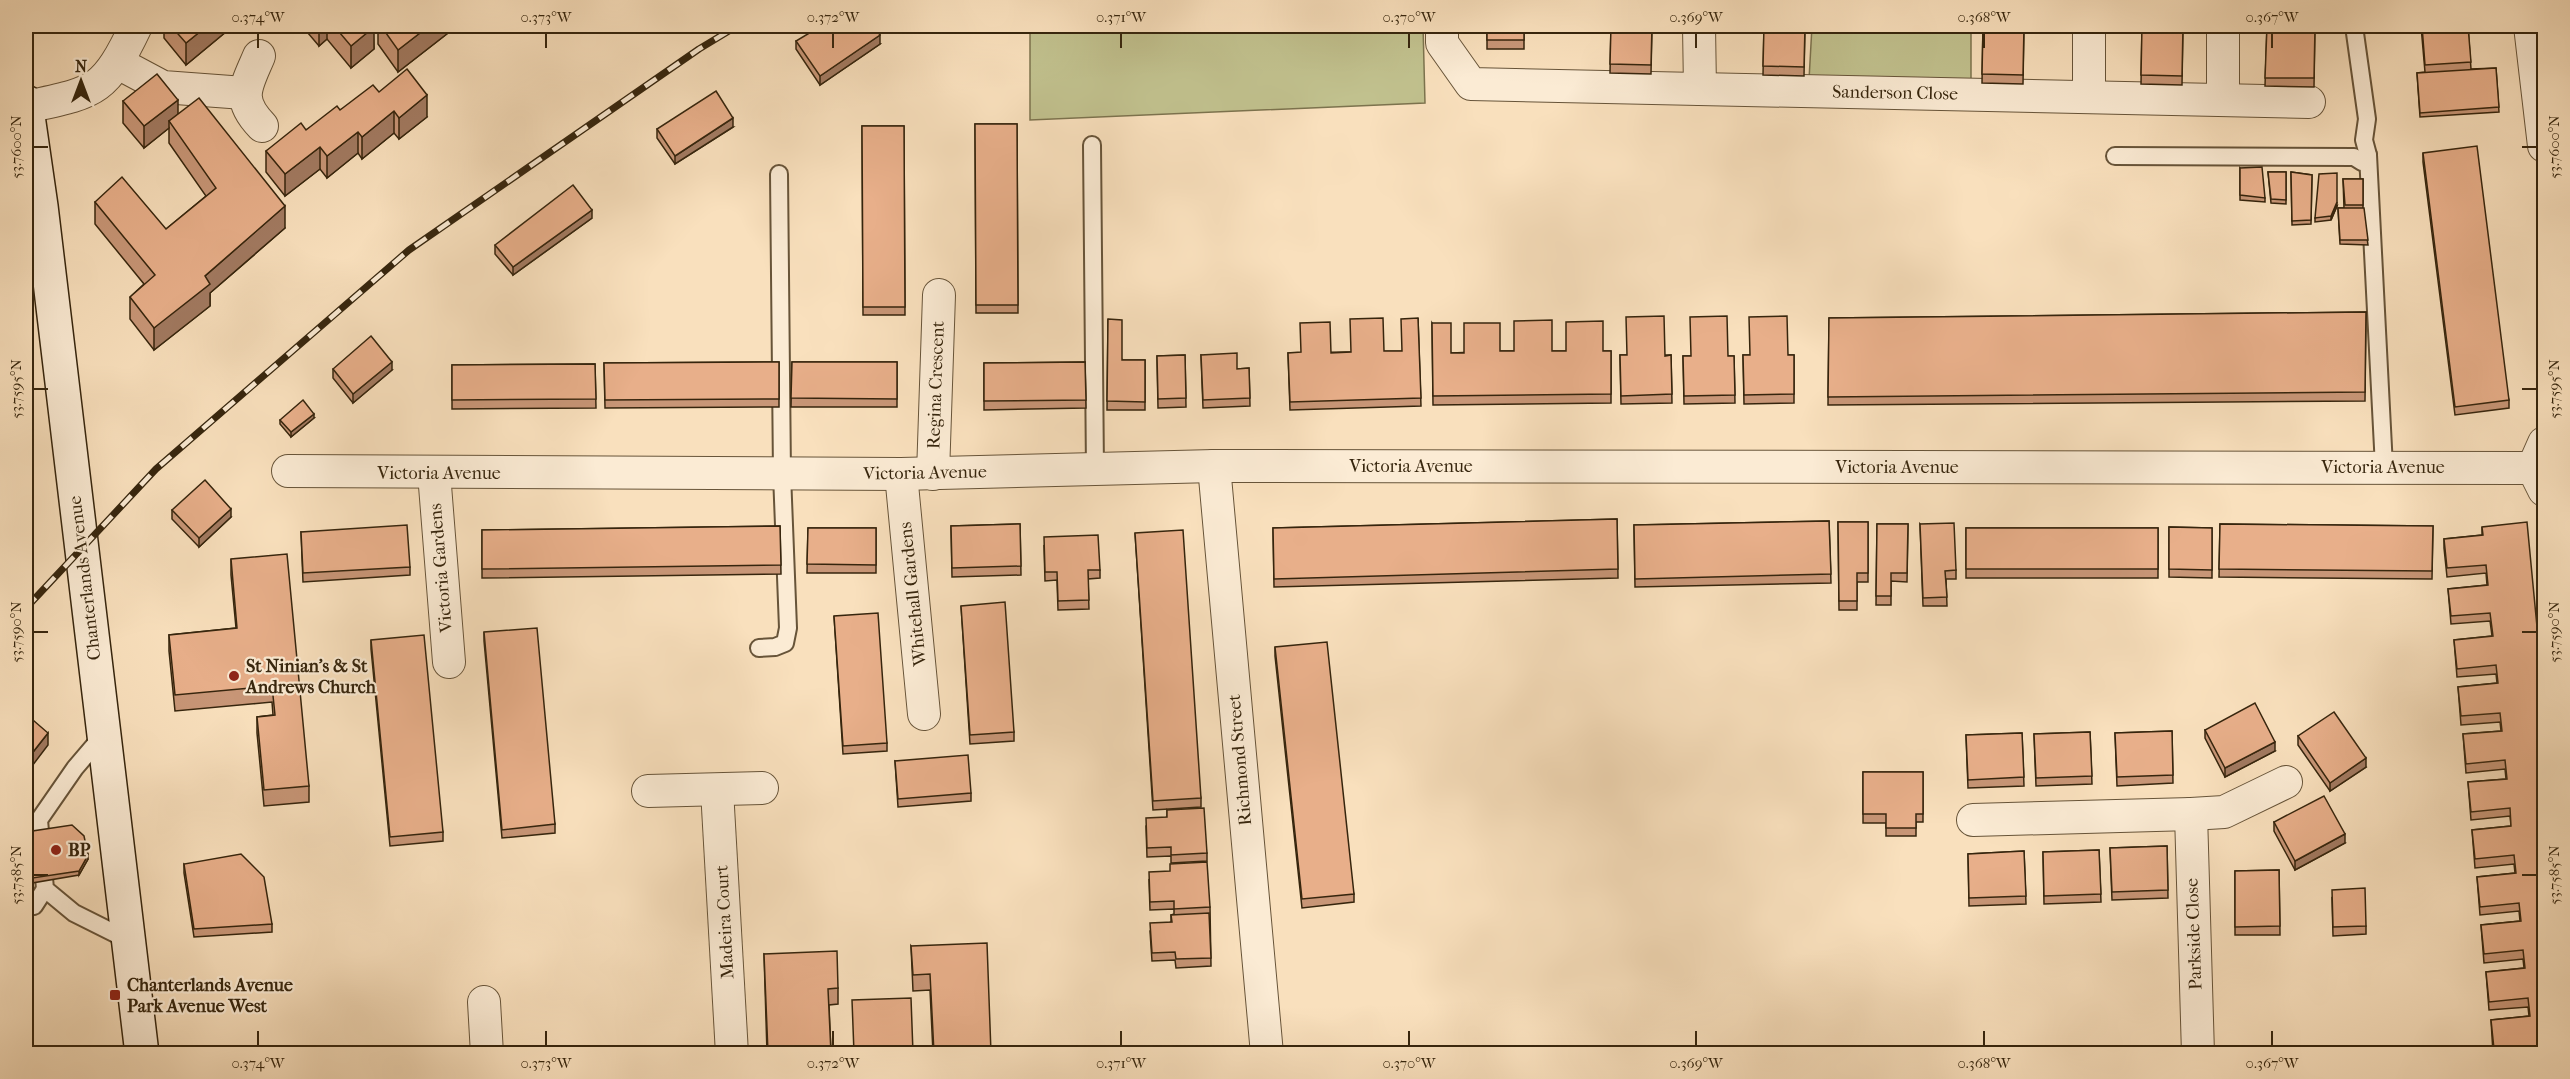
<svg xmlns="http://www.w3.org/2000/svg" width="2570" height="1079" font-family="'IM FELL French Canon',serif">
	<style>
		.green { fill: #c1c18e; stroke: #7c734e; stroke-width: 1.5 }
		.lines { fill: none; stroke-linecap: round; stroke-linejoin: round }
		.lane-casing { stroke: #675439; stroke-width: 20 }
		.street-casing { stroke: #675439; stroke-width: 34 }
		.secondary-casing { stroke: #36250d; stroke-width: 36 }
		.lane { stroke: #fbebd4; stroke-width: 16 }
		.street { stroke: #fbebd4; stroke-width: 32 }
		.secondary { stroke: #fbebd4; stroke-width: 33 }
		.rail-casing { stroke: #36250d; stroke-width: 7 }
		.rail { stroke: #fbebd4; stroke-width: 4.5; stroke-dasharray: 14; stroke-linecap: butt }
		.wall { fill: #c89677; stroke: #36250d; stroke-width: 1.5 }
		.shaded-wall { fill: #a27a61; stroke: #36250d; stroke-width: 1.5 }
		.building { fill: #e8af8a; stroke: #36250d; stroke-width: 1.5 }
		.ticks { fill: none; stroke: #36250d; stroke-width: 2 }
		.poi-dot { fill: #8f2418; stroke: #fbebd4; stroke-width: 2 }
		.labels { text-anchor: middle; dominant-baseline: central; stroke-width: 4.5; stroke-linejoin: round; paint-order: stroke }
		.street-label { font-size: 18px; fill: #36250d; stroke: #fbebd4 }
		.poi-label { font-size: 18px; font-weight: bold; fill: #36250d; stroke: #fbebd4; text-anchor: start }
		.neatline { fill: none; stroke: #36250d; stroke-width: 2 }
		.ticks-label { font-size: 15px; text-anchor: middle; fill: #36250d }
	</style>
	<rect width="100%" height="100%" fill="#f9e0bd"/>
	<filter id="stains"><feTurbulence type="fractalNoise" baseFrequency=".00333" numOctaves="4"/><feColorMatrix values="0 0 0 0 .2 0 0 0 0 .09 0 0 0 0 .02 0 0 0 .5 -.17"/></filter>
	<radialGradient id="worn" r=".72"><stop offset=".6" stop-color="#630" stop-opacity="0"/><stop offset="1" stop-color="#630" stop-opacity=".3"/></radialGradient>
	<!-- green -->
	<g class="green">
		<path d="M1030 26H1423L1425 103 1030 120Z"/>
		<path d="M1812 26H1971V84L1809 80Z"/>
	</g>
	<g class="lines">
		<defs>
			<g id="lane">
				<path d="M2354 26 2367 119 2364 140 2368 155 2384 467"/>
				<path d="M1092 145 1095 470"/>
				<path d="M2115 156 2354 157 2362 162 2368 155"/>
				<path d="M759 648 775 647 785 643 788 628 782 474 779 174"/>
				<path d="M104 734 75 768 39 820 45 889 74 913 128 940"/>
				<path d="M34 906 45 889"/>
			</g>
			<g id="street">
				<path d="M1442 26V43L1471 84 2309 102"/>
				<path d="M1699 26 1700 89"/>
				<path d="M2089 26V97"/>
				<path d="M2223 26V100"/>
				<path d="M2530 26 2544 146"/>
				<path d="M259 56C246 87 236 99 262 126"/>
				<path d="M118 63 163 87 244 93"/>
				<path d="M26 107C96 92 104 93 136 26"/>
				<path d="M2544 443 2533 468 2544 490"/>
				<path d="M1214 466 1267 1054"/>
				<path d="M288 471 901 474 1214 466 2533 468"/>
				<path d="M434 473 449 662"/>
				<path d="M901 474 924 714"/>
				<path d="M933 474 939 295"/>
				<path d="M717 790 732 1054"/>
				<path d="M648 791 762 788"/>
				<path d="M2191 814 2224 812 2286 782"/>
				<path d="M1973 820 2191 814 2198 1054"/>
				<path d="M484 1002 487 1054"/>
			</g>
			<path id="secondary" d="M26 102 41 206 142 1054"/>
		</defs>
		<!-- lane casing -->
		<use href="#lane" class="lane-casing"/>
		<!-- street casing -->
		<use href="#street" class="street-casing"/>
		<!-- secondary casing -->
		<use href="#secondary" class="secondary-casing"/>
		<!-- lane -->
		<use href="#lane" class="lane"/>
		<!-- street -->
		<use href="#street" class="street"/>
		<!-- secondary -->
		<use href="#secondary" class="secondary"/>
		<defs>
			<path id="rail" d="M26 608 156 469 409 250 699 49 737 26"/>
		</defs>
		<!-- rail casing -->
		<use href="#rail" class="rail-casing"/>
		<!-- rail -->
		<use href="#rail" class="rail"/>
	</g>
	<!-- wall -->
	<g class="wall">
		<path d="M164 26H233L186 65 164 38Z"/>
		<path d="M302 26H373L374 49 351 68 327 39 319 46Z"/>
		<path d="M378 26H457L398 72 378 44Z"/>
		<rect x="1487" y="26" width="37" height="23"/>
		<path d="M1611 26H1652L1651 74 1610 73Z"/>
		<path d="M1764 26H1805L1804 76 1763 75Z"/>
		<path d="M1983 26H2024L2023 84 1982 83Z"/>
		<path d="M2142 26H2183L2182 85 2141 84Z"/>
		<path d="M2267 26H2315L2314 87 2265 86Z"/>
		<path d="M2421 26H2468L2471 69 2496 68 2499 112 2420 117 2417 73 2425 72Z"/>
		<path d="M796 41 880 44 820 85 796 49Z"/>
		<path d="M379 92 427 117 399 139 394 133 362 159 358 153 327 178 320 169 285 196 266 172V151L306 130 340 110Z"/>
		<path d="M123 101 178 114 285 228 210 293V306L154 350 130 319V297L144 284 95 224V202L166 229 206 196 169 143V128L144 148 123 123Z"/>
		<path d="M975 124H1017L1018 313H976Z"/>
		<path d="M862 126H904L905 315H863Z"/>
		<path d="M733 127 675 164 657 138V129Z"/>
		<path d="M2423 153 2509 400V408L2455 415 2423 162Z"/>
		<path d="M2240 168 2265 198V202L2240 200Z"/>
		<path d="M2268 172H2286V204L2271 203Z"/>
		<path d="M2291 172 2312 175 2311 224 2292 225Z"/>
		<path d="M2343 179H2363V208L2368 245 2340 244 2338 208H2344Z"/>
		<path d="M2337 206 2331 220 2315 222V218Z"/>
		<path d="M592 218 513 275 495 254V245Z"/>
		<path d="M2366 312 2365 401 1828 405 1829 318Z"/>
		<path d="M1418 318 1421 406 1290 410 1288 353 1402 351Z"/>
		<path d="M1108 319 1122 360H1145V410H1107Z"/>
		<path d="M1432 323 1451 353 1500 351H1611V403L1433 405Z"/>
		<path d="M1185 355 1186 407 1158 408 1157 356Z"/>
		<path d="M1201 355 1237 369 1249 368 1250 406 1203 408Z"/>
		<path d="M1620 355H1671L1672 403 1621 404Z"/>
		<path d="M1743 355H1794V403L1744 404Z"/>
		<path d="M1683 356H1734L1735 403 1684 404Z"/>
		<path d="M779 362V407L605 408 604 363Z"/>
		<path d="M792 362H897V407H791Z"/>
		<path d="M1085 362 1086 408 984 410V363Z"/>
		<path d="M595 364 596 408 452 409V365Z"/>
		<path d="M333 369 392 370 353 403 333 378Z"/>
		<path d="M314 418 291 437 280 424V420Z"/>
		<path d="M172 510 231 517 199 547 172 519Z"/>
		<path d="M1617 519 1618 578 1274 587 1273 528Z"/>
		<path d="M1829 521 1831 583 1635 587 1634 525Z"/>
		<path d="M1838 522H1868V582H1857V610H1839Z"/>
		<path d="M1020 524 1021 575 952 577 951 526Z"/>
		<path d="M1877 524H1908L1907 582 1891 581V605H1876Z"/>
		<path d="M1920 524 1956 570V579H1946L1947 606H1923Z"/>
		<path d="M2220 524 2433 526 2432 579 2219 577Z"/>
		<path d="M780 526 781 574 482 578V530Z"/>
		<path d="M2169 527 2212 528V578L2169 577Z"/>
		<path d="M2482 527 2544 1053H2493L2491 1020 2529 1016 2528 1007 2489 1010 2486 972 2524 968 2523 959 2484 963 2481 925 2520 921 2519 911 2480 915 2477 877 2515 873 2514 864 2475 868 2472 830 2511 826 2510 816 2471 820 2468 782 2506 779 2505 769 2466 773 2463 734 2501 731 2500 722 2461 725 2458 687 2497 683 2496 674 2457 677 2454 640 2492 636 2490 621 2451 624 2448 589 2487 585 2486 573 2447 577 2444 548V539L2482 535Z"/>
		<path d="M808 528H876V573H807Z"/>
		<rect x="1966" y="528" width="192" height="50"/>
		<path d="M301 532 410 567V575L303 582Z"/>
		<path d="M1135 533 1201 798V807L1153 810Z"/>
		<path d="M1044 546 1100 570V578L1088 579 1089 609 1058 610 1057 580 1045 581Z"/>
		<path d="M231 559 309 786V802L264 806 257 733V717L273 715 272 702 175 711 169 651V635L236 628 231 575Z"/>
		<path d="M961 606 1014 732V741L970 744Z"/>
		<path d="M834 616 887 743V751L843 754Z"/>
		<path d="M484 632 555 824V833L502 838 484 641Z"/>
		<path d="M371 640 443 832V841L390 846 371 649Z"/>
		<path d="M1275 647 1354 894V902L1302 908 1275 656Z"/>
		<path d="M2205 730 2275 751 2225 777 2205 738Z"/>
		<path d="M2172 731 2173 783 2117 786 2115 733Z"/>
		<path d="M2090 732 2092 784 2036 786 2034 734Z"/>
		<path d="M2022 733 2024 786 1968 788 1966 735Z"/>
		<path d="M2298 736 2366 767 2330 791 2298 745Z"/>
		<path d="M895 761 971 793V801L898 807Z"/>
		<path d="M1863 772H1923V822H1916V836H1886V823H1863Z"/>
		<path d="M1167 810 1207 853V861L1171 863V856L1147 857 1146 826 1167 817Z"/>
		<path d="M2274 822 2345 843 2295 870 2274 831Z"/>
		<path d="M26 832 88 859 79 875 26 884Z"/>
		<path d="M2167 846 2168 898 2112 900 2110 848Z"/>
		<path d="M2099 850 2101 902 2044 904 2043 852Z"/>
		<path d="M2024 851 2026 904 1969 906 1968 854Z"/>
		<path d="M184 864 272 924V932L194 937 184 873Z"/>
		<path d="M2279 870 2280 935H2235V871Z"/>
		<path d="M1149 880 1210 907 1211 966 1176 968 1175 960 1152 961 1150 931 1171 922V915L1174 914V909L1150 910Z"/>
		<path d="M2332 898 2366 926V934L2333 936Z"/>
		<path d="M911 946 991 1053H933L930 990 913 991Z"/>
		<path d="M764 954 838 988V1004L829 1005 831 1053H767Z"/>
	</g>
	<!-- shaded-wall -->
	<g class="shaded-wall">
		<path d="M207 26H233L186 65V43Z"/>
		<path d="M319 26H327V39L319 46Z"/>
		<path d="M429 26H457L398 72V50Z"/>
		<path d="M374 27V49L351 68V46Z"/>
		<path d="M880 35V44L820 85V76Z"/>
		<path d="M427 95V117L399 139V118Z"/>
		<path d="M178 100V121H169V128L144 148V126Z"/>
		<path d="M394 111V133L362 159V137Z"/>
		<path d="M733 118V127L675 164V156Z"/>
		<path d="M358 132V153L327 178V156Z"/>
		<path d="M320 147V169L285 196V174Z"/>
		<path d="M2337 202V206L2331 220V216Z"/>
		<path d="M285 206V228L210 293V306L154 350V328L205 276Z"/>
		<path d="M592 210V218L513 275V267Z"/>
		<path d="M392 362V370L353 403V394Z"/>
		<path d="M314 414V418L291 437V432Z"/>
		<path d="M231 509V517L199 547V538Z"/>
		<path d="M48 733V745L26 774V761Z"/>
		<path d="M2275 742V751L2225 777V768Z"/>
		<path d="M2366 758V767L2330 791V783Z"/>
		<path d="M2345 834V843L2295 870V861Z"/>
		<path d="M88 855V859L79 875V871Z"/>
	</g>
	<!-- building -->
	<g class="building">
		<path d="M171 26H207L186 43Z"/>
		<path d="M334 26H373L374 27 351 46Z"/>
		<path d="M381 26H429L398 50Z"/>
		<path d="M821 26H874L880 35 820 76 796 41Z"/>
		<rect x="1487" y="26" width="37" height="14"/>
		<path d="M1611 26H1652L1651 65 1610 64Z"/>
		<path d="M1764 26H1805L1804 67 1763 66Z"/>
		<path d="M1983 26H2024L2023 75 1982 74Z"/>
		<path d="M2142 26H2183L2182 76 2141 75Z"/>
		<path d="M2267 26H2315L2314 78H2265Z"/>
		<path d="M2422 26H2468L2471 62 2425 65Z"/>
		<path d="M2496 68 2499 107 2420 113 2417 73Z"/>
		<path d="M407 69 427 95 399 118 394 111 362 137 358 132 327 156 320 147 285 174 266 151 301 123 306 130 337 106 340 110 373 85 379 92Z"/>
		<path d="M157 74 178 100 144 126 123 101Z"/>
		<path d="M716 91 733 118 675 156 657 129Z"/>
		<path d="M199 98 285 206 205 276 210 284 154 328 130 297 155 275 95 202 122 177 166 229 216 188 169 121Z"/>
		<path d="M975 124H1017L1018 305H976Z"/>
		<path d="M862 126H904L905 307H863Z"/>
		<path d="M2477 146 2509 400 2455 407 2423 153Z"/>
		<path d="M2262 167 2265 198 2240 195V168Z"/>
		<path d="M2268 172H2286V200L2271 199Z"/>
		<path d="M2291 172 2312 175 2311 220 2292 221Z"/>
		<path d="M2337 173V202L2331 216 2315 218 2319 174Z"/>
		<path d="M2343 179H2363V205H2345Z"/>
		<path d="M573 185 592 210 513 267 495 245Z"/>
		<path d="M2338 208H2364L2368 240H2340Z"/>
		<path d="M2366 312 2365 392 1828 397 1829 318Z"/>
		<path d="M1664 316 1665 356 1671 355 1672 394 1621 396 1620 355H1627L1626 317Z"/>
		<path d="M1727 316 1728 356H1734L1735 395 1684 396 1683 356H1691L1690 317Z"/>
		<path d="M1787 316 1788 355H1794V394L1744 395 1743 355H1750L1749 317Z"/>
		<path d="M1383 318 1384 351H1402L1401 319 1418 318 1421 398 1290 402 1288 353 1301 352 1300 323 1330 322 1331 353 1351 352 1350 319Z"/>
		<path d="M1108 319 1122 320V360H1145V402L1107 401Z"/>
		<path d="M1552 320V351H1566V322L1603 321V351H1611V394L1433 396 1432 323H1451V353H1464V323H1500V351H1514V321Z"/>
		<path d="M371 336 392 362 353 394 333 369Z"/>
		<path d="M1237 353V369L1249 368 1250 398 1203 400 1201 355Z"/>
		<path d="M1185 355 1186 398 1158 399 1157 356Z"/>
		<path d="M779 362V399L605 400 604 363Z"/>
		<path d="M792 362H897V399L791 398Z"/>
		<path d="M1085 362 1086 400 984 401V363Z"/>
		<path d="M595 364 596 399 452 400V365Z"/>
		<path d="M303 400 314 414 291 432 280 420Z"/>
		<path d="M205 480 231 509 199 538 172 510Z"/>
		<path d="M1617 519 1618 569 1274 579 1273 528Z"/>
		<path d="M1829 521 1831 574 1635 579 1634 525Z"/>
		<path d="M1838 522H1868V573H1857V601H1839Z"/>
		<path d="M2527 522 2544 700V1053H2534L2533 1046 2494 1049 2491 1020 2530 1016 2528 998 2489 1002 2486 972 2525 968 2523 950 2484 954 2481 925 2521 921 2519 903 2480 907 2477 877 2516 873 2514 855 2475 859 2472 830 2511 826 2510 808 2471 812 2468 782 2507 779 2505 760 2466 764 2463 734 2502 731 2500 713 2461 716 2458 687 2498 683 2496 665 2457 669 2454 640 2493 636 2490 613 2451 616 2448 589 2488 585 2486 565 2447 568 2444 539 2483 535 2482 527Z"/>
		<path d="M1954 523 1956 570 1945 571 1947 597 1923 598 1920 524Z"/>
		<path d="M1020 524 1021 566 952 568 951 526Z"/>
		<path d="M1877 524H1908L1907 573H1891V596H1876Z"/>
		<path d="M2220 524 2433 526 2432 571 2219 569Z"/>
		<path d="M407 525 410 567 303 573 301 532Z"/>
		<path d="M780 526 781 565 482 569V530Z"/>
		<path d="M2169 527 2212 528V570L2169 569Z"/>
		<path d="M808 528H876V565L807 564Z"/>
		<rect x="1966" y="528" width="192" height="41"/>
		<path d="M1183 530 1201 798 1153 801 1135 533Z"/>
		<path d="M1098 535 1100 570H1088L1089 600 1058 601 1057 572H1045L1044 537Z"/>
		<path d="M287 554 309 786 264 790 257 717 275 715 272 686 175 695 169 635 237 628 231 559Z"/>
		<path d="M1005 602 1014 732 970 735 961 606Z"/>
		<path d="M878 613 887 743 843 746 834 616Z"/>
		<path d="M537 628 555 824 502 830 484 632Z"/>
		<path d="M424 635 443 832 390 837 371 640Z"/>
		<path d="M1327 642 1354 894 1302 899 1275 647Z"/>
		<path d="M2255 703 2275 742 2225 768 2205 730Z"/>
		<path d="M2334 712 2366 758 2330 783 2298 736Z"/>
		<path d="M26 714 48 733 26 761Z"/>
		<path d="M2172 731 2173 775 2117 777 2115 733Z"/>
		<path d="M2090 732 2092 776 2036 778 2034 734Z"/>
		<path d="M2022 733 2024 777 1968 780 1966 735Z"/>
		<path d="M968 755 971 793 898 799 895 761Z"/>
		<path d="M1863 772H1923V814H1916V828H1886V814H1863Z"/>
		<path d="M2324 796 2345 834 2295 861 2274 822Z"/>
		<path d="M1204 808 1207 853 1171 855V847L1147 848 1146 818 1167 817V810Z"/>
		<path d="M72 825 84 836 88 855 79 871 26 879V832Z"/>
		<path d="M2167 846 2168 890 2112 892 2110 848Z"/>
		<path d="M2099 850 2101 894 2044 896 2043 852Z"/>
		<path d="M2024 851 2026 896 1969 898 1968 854Z"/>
		<path d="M241 854 264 877 272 924 194 929 184 864Z"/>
		<path d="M1207 862 1210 907 1174 909V901L1150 902 1149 872 1170 871V864Z"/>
		<path d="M2279 870 2280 926 2235 927V871Z"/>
		<path d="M2365 888 2366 926 2333 927 2332 890Z"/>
		<path d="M1209 913 1211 958 1176 959 1175 952 1152 953 1150 923 1172 922 1171 915Z"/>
		<path d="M987 943 991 1053H934L930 974 913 975 911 946Z"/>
		<path d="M837 951 838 988 828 989 831 1053H768L764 954Z"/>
		<path d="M911 998 913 1053H854L852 1000Z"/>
	</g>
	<!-- ticks -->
	<path class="ticks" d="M258 33V48M546 33V48M833 33V48M1121 33V48M1409 33V48M1696 33V48M1984 33V48M2272 33V48M33 147H48M2522 147H2537M33 389H48M2522 389H2537M33 632H48M2522 632H2537M33 875H48M2522 875H2537M258 1031V1046M546 1031V1046M833 1031V1046M1121 1031V1046M1409 1031V1046M1696 1031V1046M1984 1031V1046M2272 1031V1046"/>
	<!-- markers -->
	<g class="poi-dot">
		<circle cx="234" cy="676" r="6"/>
		<circle cx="56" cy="850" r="6"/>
		<rect x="109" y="989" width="12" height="12" rx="3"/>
	</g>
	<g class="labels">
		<!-- street labels -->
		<g class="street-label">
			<text transform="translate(1895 93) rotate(1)">Sanderson Close</text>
			<text transform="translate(936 385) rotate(-88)">Regina Crescent</text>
			<text x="1411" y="466">Victoria Avenue</text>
			<text x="1897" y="467">Victoria Avenue</text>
			<text x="2383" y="467">Victoria Avenue</text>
			<text x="439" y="473">Victoria Avenue</text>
			<text transform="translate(925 473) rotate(-1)">Victoria Avenue</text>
			<text transform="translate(441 568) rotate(-95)">Victoria Gardens</text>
			<text transform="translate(85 578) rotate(-97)">Chanterlands Avenue</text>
			<text transform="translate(913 594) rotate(-96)">Whitehall Gardens</text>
			<text transform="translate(1240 760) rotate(-95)">Richmond Street</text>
			<text transform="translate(725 922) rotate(-93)">Madeira Court</text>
			<text transform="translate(2194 934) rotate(-92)">Parkside Close</text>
		</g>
		<!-- poi labels -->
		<g class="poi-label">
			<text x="246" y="666">St Ninian's &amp; St<tspan x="246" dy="21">Andrews Church</tspan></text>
			<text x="68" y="850">BP</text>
			<text x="127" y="985">Chanterlands Avenue<tspan x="127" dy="21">Park Avenue West</tspan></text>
		</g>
	</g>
	<!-- margin -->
	<rect width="2570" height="1079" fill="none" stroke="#f9e0bd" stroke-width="66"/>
	<!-- north arrow -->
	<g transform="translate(81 81)" stroke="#fbebd4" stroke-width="4.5" paint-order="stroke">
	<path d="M0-4.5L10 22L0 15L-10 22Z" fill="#36250d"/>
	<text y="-9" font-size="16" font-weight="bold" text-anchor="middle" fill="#36250d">N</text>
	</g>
	<rect x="33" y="33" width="2504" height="1013" class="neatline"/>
	<g class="ticks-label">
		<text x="258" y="22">0.374°W</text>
		<text x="546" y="22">0.373°W</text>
		<text x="833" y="22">0.372°W</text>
		<text x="1121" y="22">0.371°W</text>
		<text x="1409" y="22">0.370°W</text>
		<text x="1696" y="22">0.369°W</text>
		<text x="1984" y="22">0.368°W</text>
		<text x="2272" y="22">0.367°W</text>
		<text transform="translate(16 147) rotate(-90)" y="5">53.7600°N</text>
		<text transform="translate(2554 147) rotate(-90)" y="5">53.7600°N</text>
		<text transform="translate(16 389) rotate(-90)" y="5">53.7595°N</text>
		<text transform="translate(2554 389) rotate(-90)" y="5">53.7595°N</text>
		<text transform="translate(16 632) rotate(-90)" y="5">53.7590°N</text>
		<text transform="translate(2554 632) rotate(-90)" y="5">53.7590°N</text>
		<text transform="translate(16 875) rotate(-90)" y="5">53.7585°N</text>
		<text transform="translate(2554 875) rotate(-90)" y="5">53.7585°N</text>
		<text x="258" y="1068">0.374°W</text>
		<text x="546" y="1068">0.373°W</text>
		<text x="833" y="1068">0.372°W</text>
		<text x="1121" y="1068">0.371°W</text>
		<text x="1409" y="1068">0.370°W</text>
		<text x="1696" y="1068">0.369°W</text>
		<text x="1984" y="1068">0.368°W</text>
		<text x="2272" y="1068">0.367°W</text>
	</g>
	<rect width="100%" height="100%" filter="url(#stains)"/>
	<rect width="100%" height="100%" fill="url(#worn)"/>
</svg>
